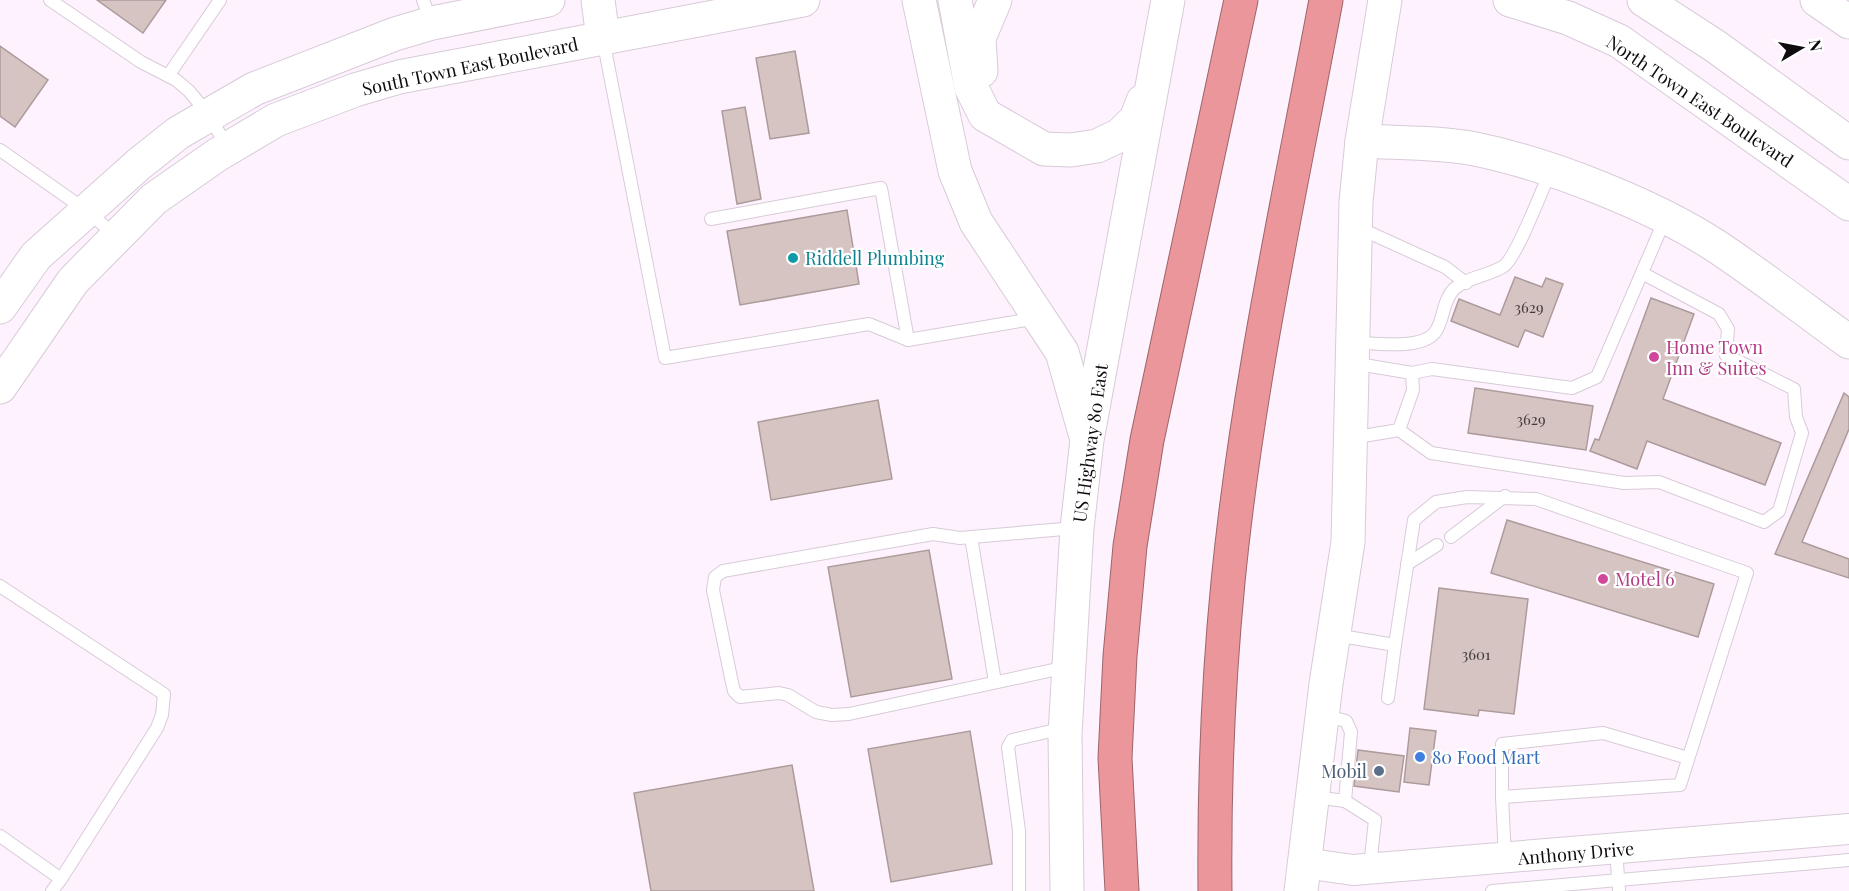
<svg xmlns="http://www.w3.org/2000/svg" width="1849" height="891" font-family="'Playfair Display',serif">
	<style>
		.building { fill: #d6c4c3; stroke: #ac9b9a; stroke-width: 1.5 }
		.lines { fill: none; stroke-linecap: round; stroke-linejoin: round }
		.service-casing { stroke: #d7cbd7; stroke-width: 14 }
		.tertiary-casing { stroke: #d7cbd7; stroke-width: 32 }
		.secondary-casing { stroke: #d7cbd7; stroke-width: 35 }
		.motorway-casing { stroke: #9d656a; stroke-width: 35 }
		.service { stroke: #fff; stroke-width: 12 }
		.tertiary { stroke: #fff; stroke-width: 30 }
		.secondary { stroke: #fff; stroke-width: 33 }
		.motorway { stroke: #ea969b; stroke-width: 33 }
		.culture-dot { fill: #0f9aa8; stroke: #fff; stroke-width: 2 }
		.hotel-dot { fill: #d1479c; stroke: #fff; stroke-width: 2 }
		.shop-dot { fill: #3f7fe0; stroke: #fff; stroke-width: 2 }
		.service-dot { fill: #5c6f8a; stroke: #fff; stroke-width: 2 }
		.labels { text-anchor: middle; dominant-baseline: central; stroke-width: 4.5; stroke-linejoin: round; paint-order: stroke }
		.number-label { font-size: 15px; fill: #41393c }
		.street-label { font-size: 18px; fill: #0f0b0f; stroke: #fff }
		.culture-label { font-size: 18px; fill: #0d838f; stroke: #fff; text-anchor: start }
		.hotel-label { font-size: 18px; fill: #b23c85; stroke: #fff; text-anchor: start }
		.shop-label { font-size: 18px; fill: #366cbe; stroke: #fff; text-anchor: start }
		.service-label { font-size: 18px; fill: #4e5e75; stroke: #fff; text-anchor: end }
	</style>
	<rect width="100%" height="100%" fill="#fff2ff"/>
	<!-- building -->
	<g class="building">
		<path d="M97 0H166L143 33Z"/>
		<path d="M0 46 48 80 15 127 0 116Z"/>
		<path d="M795 51 809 133 770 139 756 58Z"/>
		<path d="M745 107 761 199 737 204 722 111Z"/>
		<path d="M847 210 859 284 740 305 727 231Z"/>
		<path d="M1515 277 1542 287 1546 278 1563 284 1543 337 1525 330 1518 347 1451 321 1459 299 1500 315Z"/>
		<path d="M1651 298 1694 314 1663 399 1781 443 1765 485 1647 441 1637 469 1590 451 1595 439 1599 440Z"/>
		<path d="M1475 388 1593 406 1586 450 1468 433Z"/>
		<path d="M1844 393 1849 397V429L1802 542 1849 559V578L1775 554Z"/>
		<path d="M878 400 892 479 771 500 758 422Z"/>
		<path d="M1507 520 1714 584 1698 637 1491 573Z"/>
		<path d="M929 550 952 679 851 697 828 567Z"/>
		<path d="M1439 588 1528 599 1514 714 1479 710 1478 716 1424 709Z"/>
		<path d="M1410 728 1436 731 1429 785 1404 782Z"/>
		<path d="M970 731 992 864 891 882 868 749Z"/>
		<path d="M1358 750 1404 756 1399 792 1354 786Z"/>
		<path d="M792 765 814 891H651L634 793Z"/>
	</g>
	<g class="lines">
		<defs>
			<g id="service">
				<path d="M50 0 141 62 176 80 189 91 209 115 227 147"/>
				<path d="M423 0 431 22"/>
				<path d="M603 39 665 358 869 324 908 340 1038 318"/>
				<path d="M168 76 220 0"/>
				<path d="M0 150 87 211 116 236"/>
				<path d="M711 219 881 188 908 340"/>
				<path d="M1359 228 1445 267 1466 283"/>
				<path d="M1353 342C1374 343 1423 351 1436 331 1444 318 1443 300 1454 289 1467 277 1489 276 1504 266 1517 256 1542 190 1550 172"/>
				<path d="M1352 363 1412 373 1432 369 1572 388 1597 377 1665 219"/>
				<path d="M1399 430 1413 390 1412 373"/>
				<path d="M1351 438 1399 430 1431 453 1624 483 1659 482 1764 522 1779 511 1802 433 1796 417 1794 389 1726 355 1728 329 1719 314 1642 273"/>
				<path d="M971 537 995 682"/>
				<path d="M1451 537 1505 496"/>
				<path d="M1407 564 1437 545"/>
				<path d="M0 586 164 694 162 715 157 728 61 879"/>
				<path d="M1335 635 1395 645 1414 520 1436 502 1467 497 1536 499 1747 573 1680 785 1502 797 1505 858"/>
				<path d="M1067 667 849 714 832 715 816 712 788 695 779 693 740 697 734 691 731 678 713 590 715 577 723 571 933 534 960 538 1075 528"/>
				<path d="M1388 698 1395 645"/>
				<path d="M1315 797 1345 801 1351 732 1346 721 1323 715"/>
				<path d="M1502 797V744L1603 733 1688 758"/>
				<path d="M1345 801 1375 820 1370 867"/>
				<path d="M0 836 61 879 52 891"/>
				<path d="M1616 849 1619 891"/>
				<path d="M1019 891V831L1008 747 1012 740 1064 728"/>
				<path d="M1492 891 1849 860"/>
			</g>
			<path id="tertiary" d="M1304 863 1353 870 1849 829"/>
			<g id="secondary">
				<path d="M598 0 603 38"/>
				<path d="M919 0 955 171 976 222 1062 352 1085 433"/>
				<path d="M955 0 971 87 985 115 1044 149 1071 150 1097 146 1120 135 1136 119 1143 101"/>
				<path d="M1510 0 1568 18 1619 41 1849 204"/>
				<path d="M1644 0 1715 46 1849 143"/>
				<path d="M1817 0 1849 22"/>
				<path d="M981 71 979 38 995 0"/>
				<path d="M1362 141C1399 143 1439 142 1475 149 1549 164 1653 205 1716 246 1761 276 1805 310 1849 342"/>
				<path d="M0 307 36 256 139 164 178 133 254 89 395 34 432 23 548 0"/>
				<path d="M0 387 73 281 154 199 217 155 276 120 355 90 399 77 803 0"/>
				<path d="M1067 891 1065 734 1077 528 1087 440 1168 0"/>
				<path d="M1301 891 1326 684 1348 542 1356 202 1362 141 1385 0"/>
			</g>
			<g id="motorway">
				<path d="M1122 891 1115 758 1120 656 1130 546 1147 440 1241 0"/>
				<path d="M1215 891C1214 789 1218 684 1228 582 1247 387 1290 193 1326 0"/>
			</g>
		</defs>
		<!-- service casing -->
		<use href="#service" class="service-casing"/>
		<!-- tertiary casing -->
		<use href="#tertiary" class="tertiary-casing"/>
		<!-- secondary casing -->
		<use href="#secondary" class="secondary-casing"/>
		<!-- motorway casing -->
		<use href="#motorway" class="motorway-casing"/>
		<!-- service -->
		<use href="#service" class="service"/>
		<!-- tertiary -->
		<use href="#tertiary" class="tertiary"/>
		<!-- secondary -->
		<use href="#secondary" class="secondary"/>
		<!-- motorway -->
		<use href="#motorway" class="motorway"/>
	</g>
	<!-- markers -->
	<circle class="culture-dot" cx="793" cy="258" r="6"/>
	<g class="hotel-dot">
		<circle cx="1654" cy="357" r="6"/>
		<circle cx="1603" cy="579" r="6"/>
	</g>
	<circle class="shop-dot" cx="1420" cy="757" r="6"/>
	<circle class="service-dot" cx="1379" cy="771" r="6"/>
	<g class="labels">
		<!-- number labels -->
		<g class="number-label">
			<text x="1529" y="307">3629</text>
			<text x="1531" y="419">3629</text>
			<text x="1476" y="654">3601</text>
		</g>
		<!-- street labels -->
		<g class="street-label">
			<text transform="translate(470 66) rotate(-12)">South Town East Boulevard</text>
			<text transform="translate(1700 101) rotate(34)">North Town East Boulevard</text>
			<text transform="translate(1090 443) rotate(-82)">US Highway 80 East</text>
			<text transform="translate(1576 853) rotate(-5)">Anthony Drive</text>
		</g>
		<!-- culture labels -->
		<g class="culture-label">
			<text x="805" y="258">Riddell Plumbing</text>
		</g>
		<!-- hotel labels -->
		<g class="hotel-label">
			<text x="1666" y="347">Home Town<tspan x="1666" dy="21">Inn &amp; Suites</tspan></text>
			<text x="1615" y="579">Motel 6</text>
		</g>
		<!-- shop labels -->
		<g class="shop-label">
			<text x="1432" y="757">80 Food Mart</text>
		</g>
		<!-- service labels -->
		<g class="service-label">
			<text x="1367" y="771">Mobil</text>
		</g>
	</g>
	<!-- north arrow -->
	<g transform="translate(1801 48) rotate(80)" stroke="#ffffff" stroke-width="4.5" paint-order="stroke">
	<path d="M0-4.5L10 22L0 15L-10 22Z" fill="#0f0b0f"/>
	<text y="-9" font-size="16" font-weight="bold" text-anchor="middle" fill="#0f0b0f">N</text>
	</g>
</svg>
